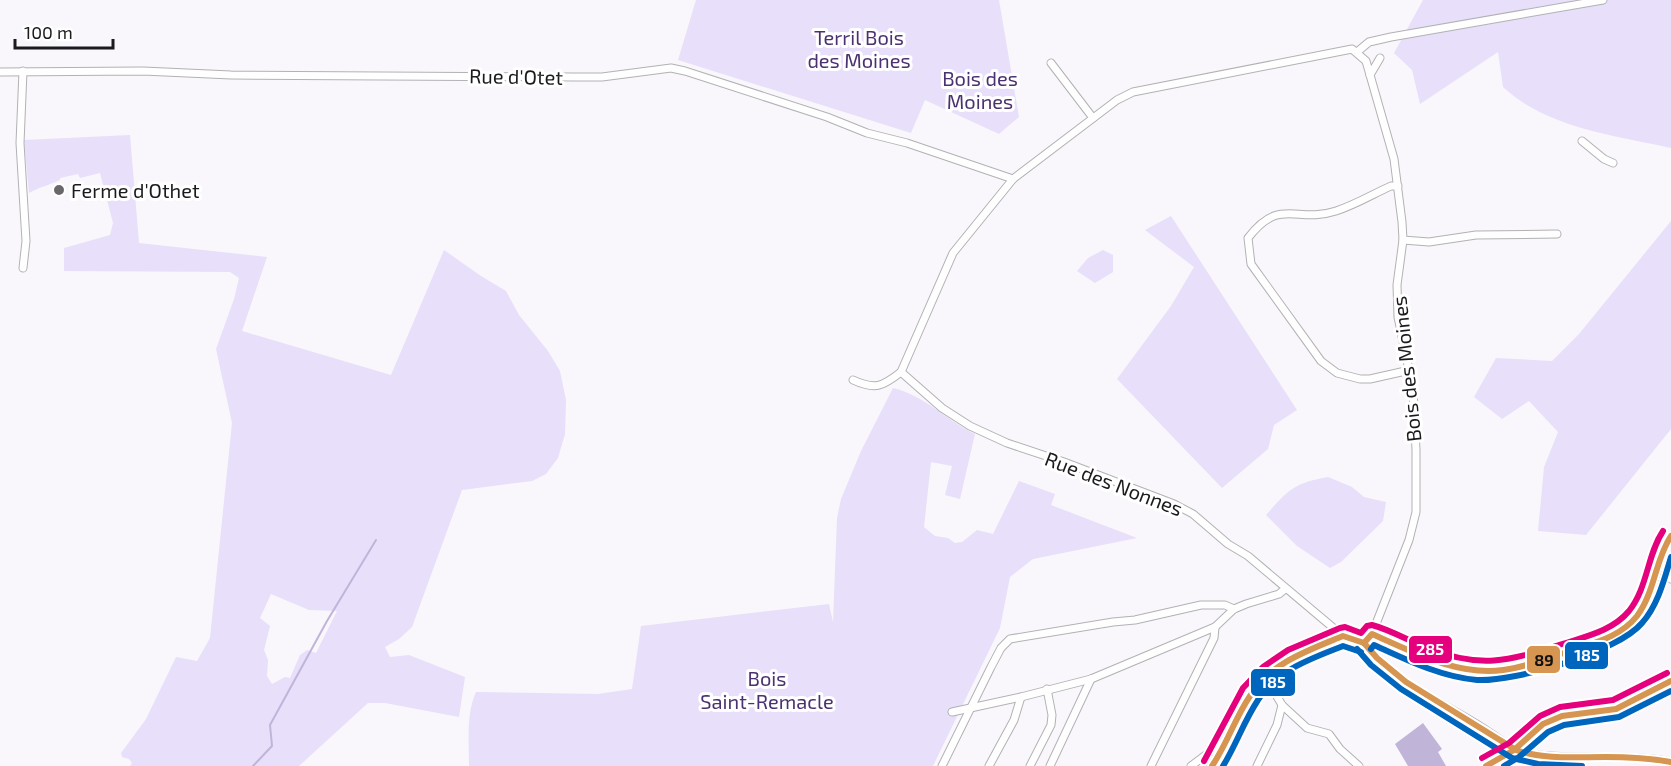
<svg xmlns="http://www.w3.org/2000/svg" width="1671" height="766" font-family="'Exo 2',sans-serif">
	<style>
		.green { fill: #e8dffa; fill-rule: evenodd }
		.water { fill: #c1b4d9 }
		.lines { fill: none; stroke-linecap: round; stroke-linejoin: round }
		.stream { stroke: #c1b4d9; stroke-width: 2 }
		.minor-casing { stroke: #b2b1b4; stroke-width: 9 }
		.tertiary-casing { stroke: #b2b1b4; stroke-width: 11 }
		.minor { stroke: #fefefe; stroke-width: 7 }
		.tertiary { stroke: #fefefe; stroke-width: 9 }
		.bus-1-casing { stroke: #fff; stroke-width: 10 }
		.bus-2-casing { stroke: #fff; stroke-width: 10 }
		.bus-3-casing { stroke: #fff; stroke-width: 10 }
		.bus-1 { stroke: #d69550; stroke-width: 6 }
		.bus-2 { stroke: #0065bd; stroke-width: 6 }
		.bus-3 { stroke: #e5007d; stroke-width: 6 }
		.poi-dot { fill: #69676a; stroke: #fff; stroke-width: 2 }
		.labels { text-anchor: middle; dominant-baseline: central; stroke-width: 6; stroke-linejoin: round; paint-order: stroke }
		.park-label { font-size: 20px; fill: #4b3170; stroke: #fff }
		.street-label { font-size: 20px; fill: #1b1a1c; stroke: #fff }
		.poi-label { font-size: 20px; fill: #1b1a1c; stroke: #fff; text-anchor: start }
		.line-badge { stroke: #fff; stroke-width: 2 }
		.badge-label { font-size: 16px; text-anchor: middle; font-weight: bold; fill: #fff }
		.pale-badge-label { font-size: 16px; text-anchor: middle; font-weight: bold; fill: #111 }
	</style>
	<rect width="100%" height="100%" fill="#f9f7fb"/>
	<!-- green -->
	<g class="green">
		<path d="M696 0H999L1019 117 999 134 925 100 911 133 678 60Z"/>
		<path d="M1423 0H1671V148C1614 135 1547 128 1503 87L1498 52 1420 104 1412 70 1394 53Z"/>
		<path d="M130 135 139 243 267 257 242 331 391 375 444 250 481 276 506 291 519 315 548 351 560 371 566 400 565 434 558 458 546 474 532 481 462 490 412 627 399 639 385 647 390 657 409 655 465 677 459 717 385 703H368L299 766H130L132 763 129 759 122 757 121 753 146 719 176 657 197 661 210 638 232 423 216 349 234 299 239 278 230 272 64 271V248L110 235 113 223 100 173 80 178 78 174 60 178V180C50 185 39 187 29 193L24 140ZM271 594 309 610 337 611 316 653 307 650 300 655 290 678 285 677 272 684 267 676 268 660 264 650 270 626 260 618Z"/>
		<path d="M1171 216 1297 410 1274 425 1268 449 1222 488 1117 379 1171 306 1194 267 1145 230Z"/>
		<path d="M1671 221V429L1586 535 1538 531 1544 467 1558 432 1529 401 1502 419 1474 397 1496 358 1552 361 1579 334Z"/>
		<path d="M1103 250 1113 255V272L1095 283 1077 271 1088 258Z"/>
		<path d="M893 388C924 395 946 420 975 434L960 499 945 495 952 466 931 462 924 527 935 536 948 538 955 543 962 542 977 530 993 534 1019 481 1055 494 1051 505 1137 538 1033 559 1010 577 1000 628 933 766H469C469 742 466 714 476 692L598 694 632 689 641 626 829 604 833 622 837 518 841 499 861 451Z"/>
		<path d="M1328 477 1352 487 1364 497 1386 502 1383 521 1341 562 1330 568 1297 546 1266 515C1288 490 1294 483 1328 477Z"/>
	</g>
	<!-- water -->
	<path class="water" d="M1423 723 1442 749 1438 752 1446 766H1408L1395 744Z"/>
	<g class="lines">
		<!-- stream -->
		<path class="stream" d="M253 766 272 746 270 725 327 621 376 540"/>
		<defs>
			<g id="minor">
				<path d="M1357 52 1369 42 1391 37 1603 0"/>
				<path d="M1051 63 1093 118"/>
				<path d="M0 72 143 71 231 75 574 77H602L671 68 685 71 827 117 867 133 907 143 1013 179"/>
				<path d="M1370 75 1380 58"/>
				<path d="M1582 141 1604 159 1613 163"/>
				<path d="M1398 186H1391C1373 194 1355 205 1336 211 1296 224 1280 196 1248 238L1251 264 1321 361 1337 373 1360 379H1370L1410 370"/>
				<path d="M1403 240 1429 242 1476 235 1557 234"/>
				<path d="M23 268 26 241 20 143 23 71"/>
				<path d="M901 372 942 408 970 426 1007 443 1064 462 1174 504 1193 514 1228 544 1248 556 1343 636 1364 643"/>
				<path d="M853 380C875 390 882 387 901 372L953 253 1013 179 1117 100 1133 92 1352 49 1366 61 1394 159 1402 222 1403 240 1397 285 1398 317 1413 389 1416 450V512L1409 540 1372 634 1364 643"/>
				<path d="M1660 562 1671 579"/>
				<path d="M1372 634C1411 651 1450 673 1494 671 1520 669 1545 659 1569 651 1590 644 1615 639 1631 622 1644 610 1653 586 1658 569 1662 557 1663 547 1671 536"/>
				<path d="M1364 643C1398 687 1442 701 1486 730 1507 743 1513 753 1539 755 1583 760 1627 753 1671 762"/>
				<path d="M1265 676 1282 705 1307 728 1329 734 1340 749 1359 766"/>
				<path d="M952 712 1021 697 1091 679 1215 627 1234 609 1246 604 1279 594 1285 589"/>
				<path d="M942 766 991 667 1001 648 1010 639 1113 622 1135 620 1201 605H1225L1234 609"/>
				<path d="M989 766 1014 720 1021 697"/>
				<path d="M1030 766 1051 725 1052 715 1047 689"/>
				<path d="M1050 766 1091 679"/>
				<path d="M1151 766 1214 638 1215 627"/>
				<path d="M1191 766 1227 739"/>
				<path d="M1257 766 1277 725 1282 705"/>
				<path d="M1486 766 1514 750 1543 724 1562 716 1616 709 1671 681"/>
			</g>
			<path id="tertiary" d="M1212 766C1228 743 1236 717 1251 693 1271 663 1311 649 1343 636"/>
		</defs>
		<!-- minor casing -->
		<use href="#minor" class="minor-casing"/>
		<!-- tertiary casing -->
		<use href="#tertiary" class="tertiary-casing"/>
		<!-- minor -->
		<use href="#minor" class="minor"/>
		<!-- tertiary -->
		<use href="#tertiary" class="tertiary"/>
		<defs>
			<g id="bus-1">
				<path d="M1364 643 1372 634C1413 652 1457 676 1503 670 1527 667 1550 657 1573 650 1597 642 1621 636 1637 616 1655 592 1655 560 1671 536"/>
				<path d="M1364 643 1377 658 1406 682 1516 750C1544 760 1576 757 1605 757 1627 757 1649 758 1671 762"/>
				<path d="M1212 766C1227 744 1235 718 1250 696 1270 663 1309 650 1343 636L1364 643"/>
				<path d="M1486 766 1514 750 1543 724 1562 716 1616 709 1671 681"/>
			</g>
			<g id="bus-2">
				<path d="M1357 649 1371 665 1401 689 1512 758 1538 764 1582 766"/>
				<path d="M1371 649 1374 645C1407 660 1441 677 1477 680 1515 682 1618 652 1642 623 1658 605 1664 580 1671 557"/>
				<path d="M1223 766C1236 745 1244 721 1258 700 1276 670 1313 658 1343 646L1361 652"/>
				<path d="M1504 766 1519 757 1548 732 1564 725 1619 717 1671 691"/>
			</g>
			<g id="bus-3">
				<path d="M1482 758 1509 743 1540 716 1560 707 1613 700 1667 673"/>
				<path d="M1204 761 1243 688 1263 667 1288 650 1340 628 1345 627 1361 633 1367 626 1372 625C1391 630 1409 641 1427 648 1485 671 1513 659 1569 642 1591 635 1614 629 1629 611 1648 587 1647 555 1663 531"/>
			</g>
		</defs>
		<!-- bus-1 casing -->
		<use href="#bus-1" class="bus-1-casing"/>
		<!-- bus-2 casing -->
		<use href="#bus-2" class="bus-2-casing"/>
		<!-- bus-3 casing -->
		<use href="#bus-3" class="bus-3-casing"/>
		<!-- bus-1 -->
		<use href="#bus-1" class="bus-1"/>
		<!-- bus-2 -->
		<use href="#bus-2" class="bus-2"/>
		<!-- bus-3 -->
		<use href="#bus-3" class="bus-3"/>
	</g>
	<!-- markers -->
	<circle class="poi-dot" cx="59" cy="190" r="6"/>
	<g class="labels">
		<!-- park labels -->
		<g class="park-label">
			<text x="859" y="37">Terril Bois<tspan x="859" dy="23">des Moines</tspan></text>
			<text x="980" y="78">Bois des<tspan x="980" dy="23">Moines</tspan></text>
			<text x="767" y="678">Bois<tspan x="767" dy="23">Saint-Remacle</tspan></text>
		</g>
		<!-- street labels -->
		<g class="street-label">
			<text transform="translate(516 76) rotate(1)">Rue d'Otet</text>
			<text transform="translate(1406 369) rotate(-96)">Bois des Moines</text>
			<text transform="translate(1114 483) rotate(21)">Rue des Nonnes</text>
		</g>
		<!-- poi labels -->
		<g class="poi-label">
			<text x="71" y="190">Ferme d'Othet</text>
		</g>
	</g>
	<g class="line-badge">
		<rect x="1408" y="635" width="45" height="29" rx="6" fill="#e5007d"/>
		<rect x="1564" y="641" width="45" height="29" rx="6" fill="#0065bd"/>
		<rect x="1526" y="645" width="35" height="29" rx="6" fill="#d69550"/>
		<rect x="1250" y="668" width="46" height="29" rx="6" fill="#0065bd"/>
	</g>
	<g class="badge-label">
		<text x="1430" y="655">285</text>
		<text x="1587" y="661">185</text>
		<text x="1273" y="688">185</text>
	</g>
	<g class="pale-badge-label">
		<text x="1544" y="666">89</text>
	</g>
	<!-- scale -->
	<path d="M15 39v9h98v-9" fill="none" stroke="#1b1a1c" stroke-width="3"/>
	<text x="24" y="39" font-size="18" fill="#1b1a1c" stroke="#ffffff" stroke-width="4.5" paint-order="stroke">100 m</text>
</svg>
